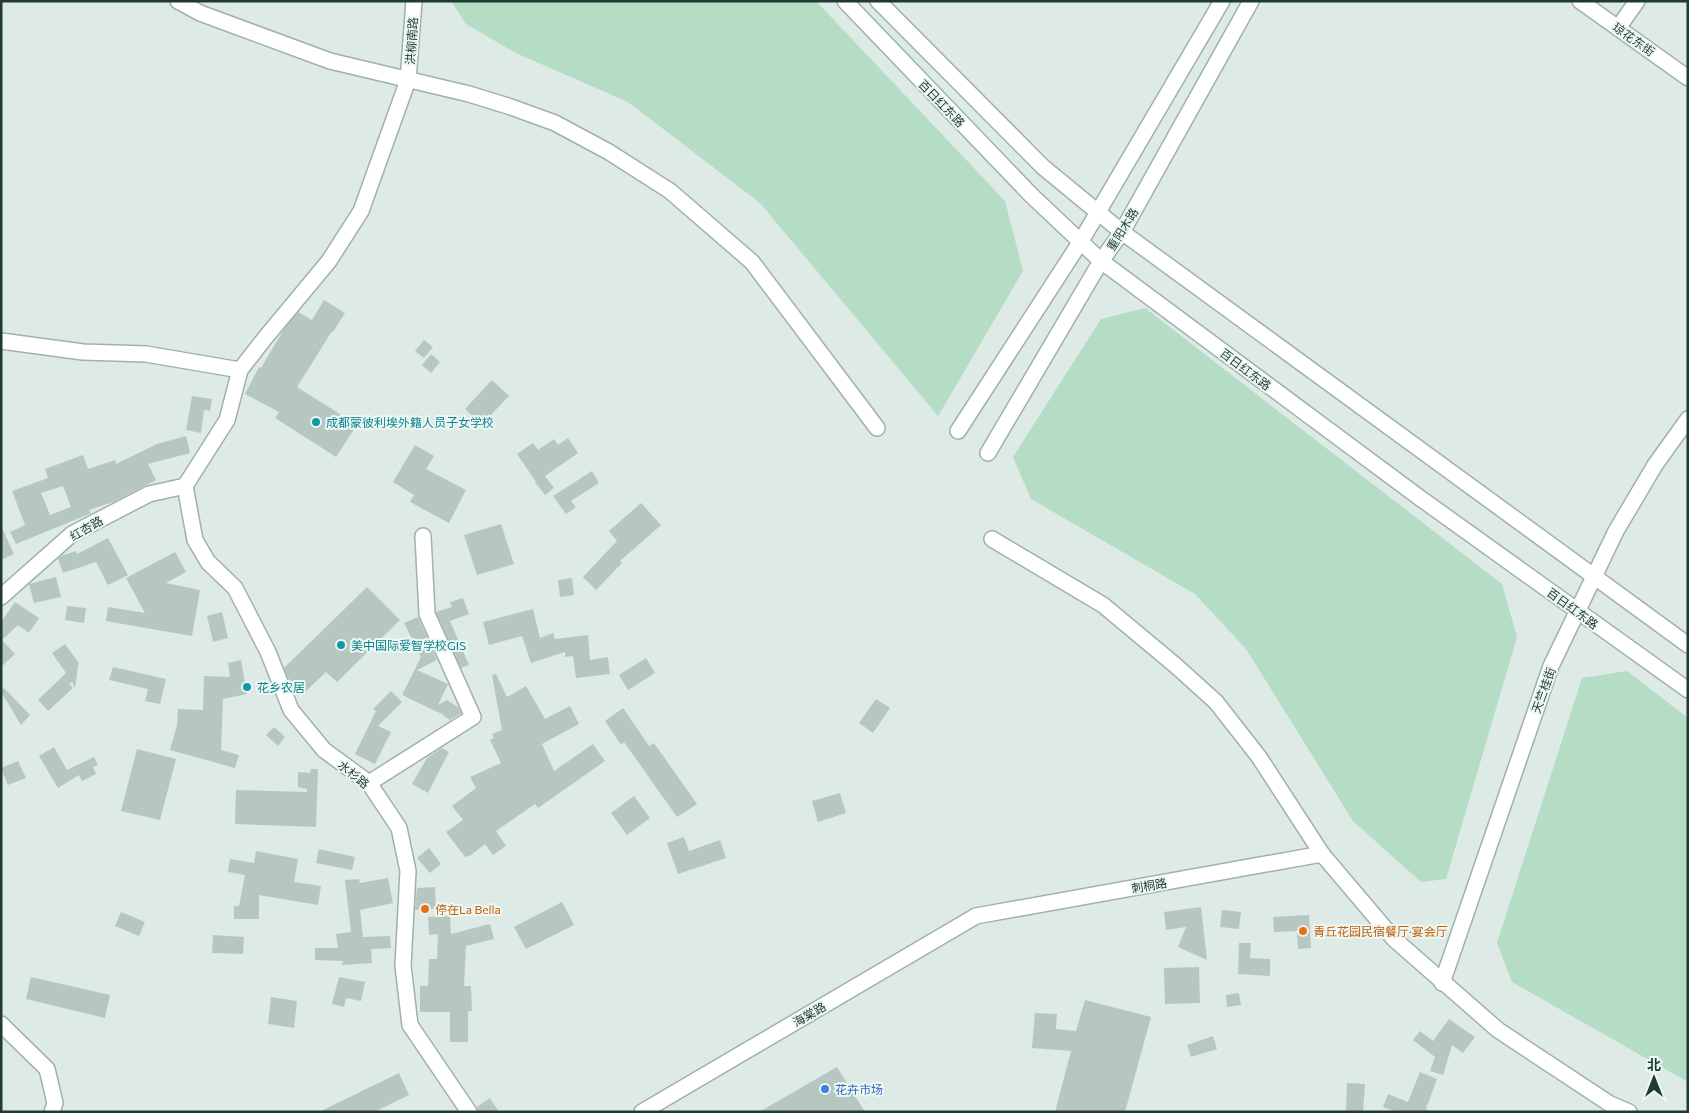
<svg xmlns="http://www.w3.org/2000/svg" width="1689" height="1113" font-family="Commissioner,'Noto Sans SC',sans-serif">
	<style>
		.green { fill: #b5dcc4 }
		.building { fill: #b6c7c2; fill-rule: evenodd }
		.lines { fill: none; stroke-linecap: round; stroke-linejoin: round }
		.minor-casing { stroke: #a0b1ad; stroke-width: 18 }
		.minor { stroke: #fff; stroke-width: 15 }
		.culture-dot { fill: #0f9aa8; stroke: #edf7f3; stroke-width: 2 }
		.food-dot { fill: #e8710a; stroke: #edf7f3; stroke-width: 2 }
		.shop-dot { fill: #3f7fe0; stroke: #edf7f3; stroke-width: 2 }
		.labels { text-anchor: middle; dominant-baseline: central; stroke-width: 4; stroke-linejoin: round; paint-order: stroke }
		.street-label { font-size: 12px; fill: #1f3935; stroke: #edf7f3 }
		.culture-label { font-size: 12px; fill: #0d838f; stroke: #edf7f3; text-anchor: start }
		.food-label { font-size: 12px; fill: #c56008; stroke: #edf7f3; text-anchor: start }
		.shop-label { font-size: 12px; fill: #366cbe; stroke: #edf7f3; text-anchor: start }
	</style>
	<rect width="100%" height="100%" fill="#ddeae6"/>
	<!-- green -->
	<g class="green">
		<path d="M451 1H816L1005 201 1023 271 938 416 760 203 628 102 518 54 466 24Z"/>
		<path d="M1145 308 1502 584 1517 637 1446 879 1421 882 1353 821 1246 649 1195 594 1031 499 1013 457 1101 319Z"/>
		<path d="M1627 671 1688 718V1082L1512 982 1497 943 1582 678Z"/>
	</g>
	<!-- building -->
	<g class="building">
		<path d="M324 300 345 313 333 332 332 331 297 387 357 425 336 457 275 418 279 412 245 394 259 367 261 368 284 329 298 312 312 320Z"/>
		<path d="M424 340 433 347 424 358 415 351Z"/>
		<path d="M431 354 440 362 431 373 422 365Z"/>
		<path d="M492 380 509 396 481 425 465 409Z"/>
		<path d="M192 396 212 399 210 411 204 410 201 433 186 430Z"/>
		<path d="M186 436 190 453 148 464 156 480 113 502 89 510 91 514H89L16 544 10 532 25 525 12 491 48 478 45 469 83 455 88 469 115 460 116 464 157 444ZM63 486 71 507 50 515 41 493Z"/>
		<path d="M568 438 578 453 545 476 554 488 545 495 535 482H536L517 454 533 443 538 450 554 439 558 445Z"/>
		<path d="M415 445 434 456 426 469 466 490 449 523 410 502 414 495 393 482Z"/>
		<path d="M592 471 599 483 571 501 576 507 566 514 553 496Z"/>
		<path d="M641 503 661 525 620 561 622 563 596 590 583 577 617 541 609 531Z"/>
		<path d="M501 524 514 564 477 575 464 535Z"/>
		<path d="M1 526 14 554 1 560Z"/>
		<path d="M108 538 128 575 108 585 96 562 63 573 58 559 61 556 76 551 77 554Z"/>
		<path d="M175 552 186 572 166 583 200 590 192 636 106 621 108 607 145 613 126 578Z"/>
		<path d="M56 577 61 597 34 603 29 584Z"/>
		<path d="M572 578 574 595 560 597 558 580Z"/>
		<path d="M367 587 400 620 337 682 326 672 304 693 288 678 284 668Z"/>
		<path d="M463 598 469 614 450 621 469 665 461 668 436 612 452 607 450 602Z"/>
		<path d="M15 602 39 618 29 633 18 625 2 640 15 654 1 667V622Z"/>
		<path d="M67 606 86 608 84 623 65 620Z"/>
		<path d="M533 609 540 638 553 633 555 639 588 635 590 660 608 657 610 674 576 678 573 656 565 657V652L531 663 522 636 489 645 483 622Z"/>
		<path d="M222 612 228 638 213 642 207 616Z"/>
		<path d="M418 617 437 660 417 670 448 684 438 705 447 700 459 708 461 713 450 720 444 716V715L402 695 421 657 404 623Z"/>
		<path d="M65 644 78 662 79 660 75 688 72 682 69 684 73 688 48 711 38 700 66 673 52 653Z"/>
		<path d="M646 658 655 673 628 690 619 675Z"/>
		<path d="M241 660 247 694 223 699 221 750 239 755 235 768 170 750 177 725 178 709 203 710 204 676 230 677 228 663Z"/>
		<path d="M113 667 166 679 160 704 145 701 148 689 109 680Z"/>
		<path d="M496 674 507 697 526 686 545 719 570 706 579 724 542 744 554 771 593 744 605 761 538 808 535 804 496 831 506 846 493 855 485 844 471 855 465 857 446 832 463 820 452 806 476 788 470 777 501 763 490 740 494 738 492 734 502 730 492 675Z"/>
		<path d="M4 688 30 715 21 725 1 692Z"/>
		<path d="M391 691 402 702 378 726 391 732 375 764 355 754 376 711 373 709Z"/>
		<path d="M876 699 890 708 873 733 859 723Z"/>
		<path d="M623 708 649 746 654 743 697 804 677 817 624 742 621 745 605 721Z"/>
		<path d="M274 727 285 737 278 746 266 735Z"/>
		<path d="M54 747 67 770 94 757 98 765 93 767 96 774 82 781 79 775 58 788 39 756Z"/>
		<path d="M442 748 449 752 428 793 412 784 427 758Z"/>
		<path d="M137 749 176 759 160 820 121 811Z"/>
		<path d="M18 761 26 778 8 785 1 768Z"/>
		<path d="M311 769H318L316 827 235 824 236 790 307 792V789L298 787V772L310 773Z"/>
		<path d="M840 793 846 813 818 822 812 801Z"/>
		<path d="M634 796 650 818 627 835 611 813Z"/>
		<path d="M684 837 689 851 720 840 726 858 678 874 667 843Z"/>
		<path d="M429 848 441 864 430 873 417 858Z"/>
		<path d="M319 849 355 857 352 870 316 863Z"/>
		<path d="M256 851 298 859 294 882 321 886 318 905 259 895V919H234V906H239L245 875 228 872 230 859 254 863Z"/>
		<path d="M388 878 393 903 360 910 363 937 390 936 391 948 371 949 372 963 342 965 343 961 315 960V948H338L336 934 351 932 345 880 359 879 360 883Z"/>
		<path d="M435 887 436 909 415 910 417 888Z"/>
		<path d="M562 902 574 925 526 949 514 927Z"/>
		<path d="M1201 907 1207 960 1178 947 1186 927 1166 930 1164 912Z"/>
		<path d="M1222 910 1241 912 1239 929 1220 927Z"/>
		<path d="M121 912 145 922 139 936 115 926Z"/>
		<path d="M1309 915 1311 948 1298 949 1297 931 1274 932 1273 917Z"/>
		<path d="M450 916 451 934 490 924 494 939 466 946 464 986H471L472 1011H468V1042H450V1012H420V986H428L429 959H437L438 934 429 935 428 917Z"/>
		<path d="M213 935 244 937 243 954 212 953Z"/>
		<path d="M1239 943H1251L1250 958 1270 959V976L1238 974Z"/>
		<path d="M1199 967 1200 1003 1165 1004 1164 968Z"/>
		<path d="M31 977 110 995 105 1018 26 999Z"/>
		<path d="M339 977 365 982 361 1001 346 998 344 1007 332 1004Z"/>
		<path d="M1239 993 1241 1005 1227 1007 1226 995Z"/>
		<path d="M271 997 297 1001 294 1028 268 1024Z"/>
		<path d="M1085 1000 1151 1017 1125 1112H1055L1071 1051 1032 1048 1035 1013 1057 1014 1056 1029 1076 1031Z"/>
		<path d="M1449 1019 1475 1037 1463 1053 1452 1045 1443 1075 1430 1071 1435 1057 1413 1040 1420 1031 1433 1041Z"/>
		<path d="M1213 1036 1217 1049 1191 1057 1187 1045Z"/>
		<path d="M837 1067 865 1112H759Z"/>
		<path d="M1420 1072 1437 1079 1426 1109 1432 1112H1397L1383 1107 1388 1094 1408 1102Z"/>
		<path d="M399 1073 409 1095 374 1112H319Z"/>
		<path d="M1347 1083 1365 1084 1363 1112H1346Z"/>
		<path d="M490 1098 499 1112H478L477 1107Z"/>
	</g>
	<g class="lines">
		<defs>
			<g id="minor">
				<path d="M178 1 200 13 330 61 469 94 511 107 555 123 609 152 670 191 752 262 877 428"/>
				<path d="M845 1 1031 195 1101 261 1420 498 1688 690"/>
				<path d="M878 1 1043 167 1122 232 1688 645"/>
				<path d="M1580 1 1688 78"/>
				<path d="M1618 28 1637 1"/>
				<path d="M1 341 83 352 146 354 240 370"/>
				<path d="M958 431 1081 241 1222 1"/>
				<path d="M988 453 1101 261 1122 232 1251 1"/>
				<path d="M185 486 195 540 208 562 235 588 268 652 291 710 324 750 369 783 399 828 408 871 403 966 410 1025 469 1112"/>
				<path d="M185 486 227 420 240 370 265 338 329 261 361 211 408 80 414 1"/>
				<path d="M992 539 1103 605 1175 665 1216 702 1259 757 1322 854 1394 939 1498 1030 1610 1104 1629 1112"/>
				<path d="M1 597 72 534 149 494 185 486"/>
				<path d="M369 783 473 717 427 614 423 536"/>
				<path d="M1442 983 1551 666 1616 531 1655 465 1688 419"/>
				<path d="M1 1024 47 1069 55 1103 52 1112"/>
				<path d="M642 1112 976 916 1322 854"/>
			</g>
		</defs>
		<!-- minor casing -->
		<use href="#minor" class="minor-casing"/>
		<!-- minor -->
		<use href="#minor" class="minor"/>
	</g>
	<!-- markers -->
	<g class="culture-dot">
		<circle cx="316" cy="422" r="5"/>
		<circle cx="341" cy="645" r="5"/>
		<circle cx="247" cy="687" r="5"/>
	</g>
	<g class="food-dot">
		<circle cx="425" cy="909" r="5"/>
		<circle cx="1303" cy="931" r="5"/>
	</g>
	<circle class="shop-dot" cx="825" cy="1089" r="5"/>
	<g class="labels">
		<!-- street labels -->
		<g class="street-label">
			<text transform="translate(1634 39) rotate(35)">琼花东街</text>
			<text transform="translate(411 41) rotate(-86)">洪柳南路</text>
			<text transform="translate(942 103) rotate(46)">百日红东路</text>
			<text transform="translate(1122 229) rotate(-58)">重阳木路</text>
			<text transform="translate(1246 369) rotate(37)">百日红东路</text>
			<text transform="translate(86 528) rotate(-30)">红杏路</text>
			<text transform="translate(1573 608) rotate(36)">百日红东路</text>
			<text transform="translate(1543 690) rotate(-70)">天竺桂街</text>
			<text transform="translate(354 774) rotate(39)">水杉路</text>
			<text transform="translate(1149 885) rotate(-10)">刺桐路</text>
			<text transform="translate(809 1014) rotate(-30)">海棠路</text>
		</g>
		<!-- culture labels -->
		<g class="culture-label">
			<text x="326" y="422">成都蒙彼利埃外籍人员子女学校</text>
			<text x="351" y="645">美中国际爱智学校GIS</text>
			<text x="257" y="687">花乡农居</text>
		</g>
		<!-- food labels -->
		<g class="food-label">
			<text x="435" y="909">停在La Bella</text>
			<text x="1313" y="931">青丘花园民宿餐厅·宴会厅</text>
		</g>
		<!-- shop labels -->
		<g class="shop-label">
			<text x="835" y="1089">花卉市场</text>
		</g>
	</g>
	<!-- border -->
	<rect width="1689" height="1113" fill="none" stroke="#1f3935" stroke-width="5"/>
	<!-- north arrow -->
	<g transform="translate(1654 1078)" stroke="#edf7f3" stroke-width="4" paint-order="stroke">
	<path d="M0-4L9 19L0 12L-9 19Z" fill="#1f3935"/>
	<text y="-8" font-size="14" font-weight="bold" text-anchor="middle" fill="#1f3935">北</text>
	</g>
</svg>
